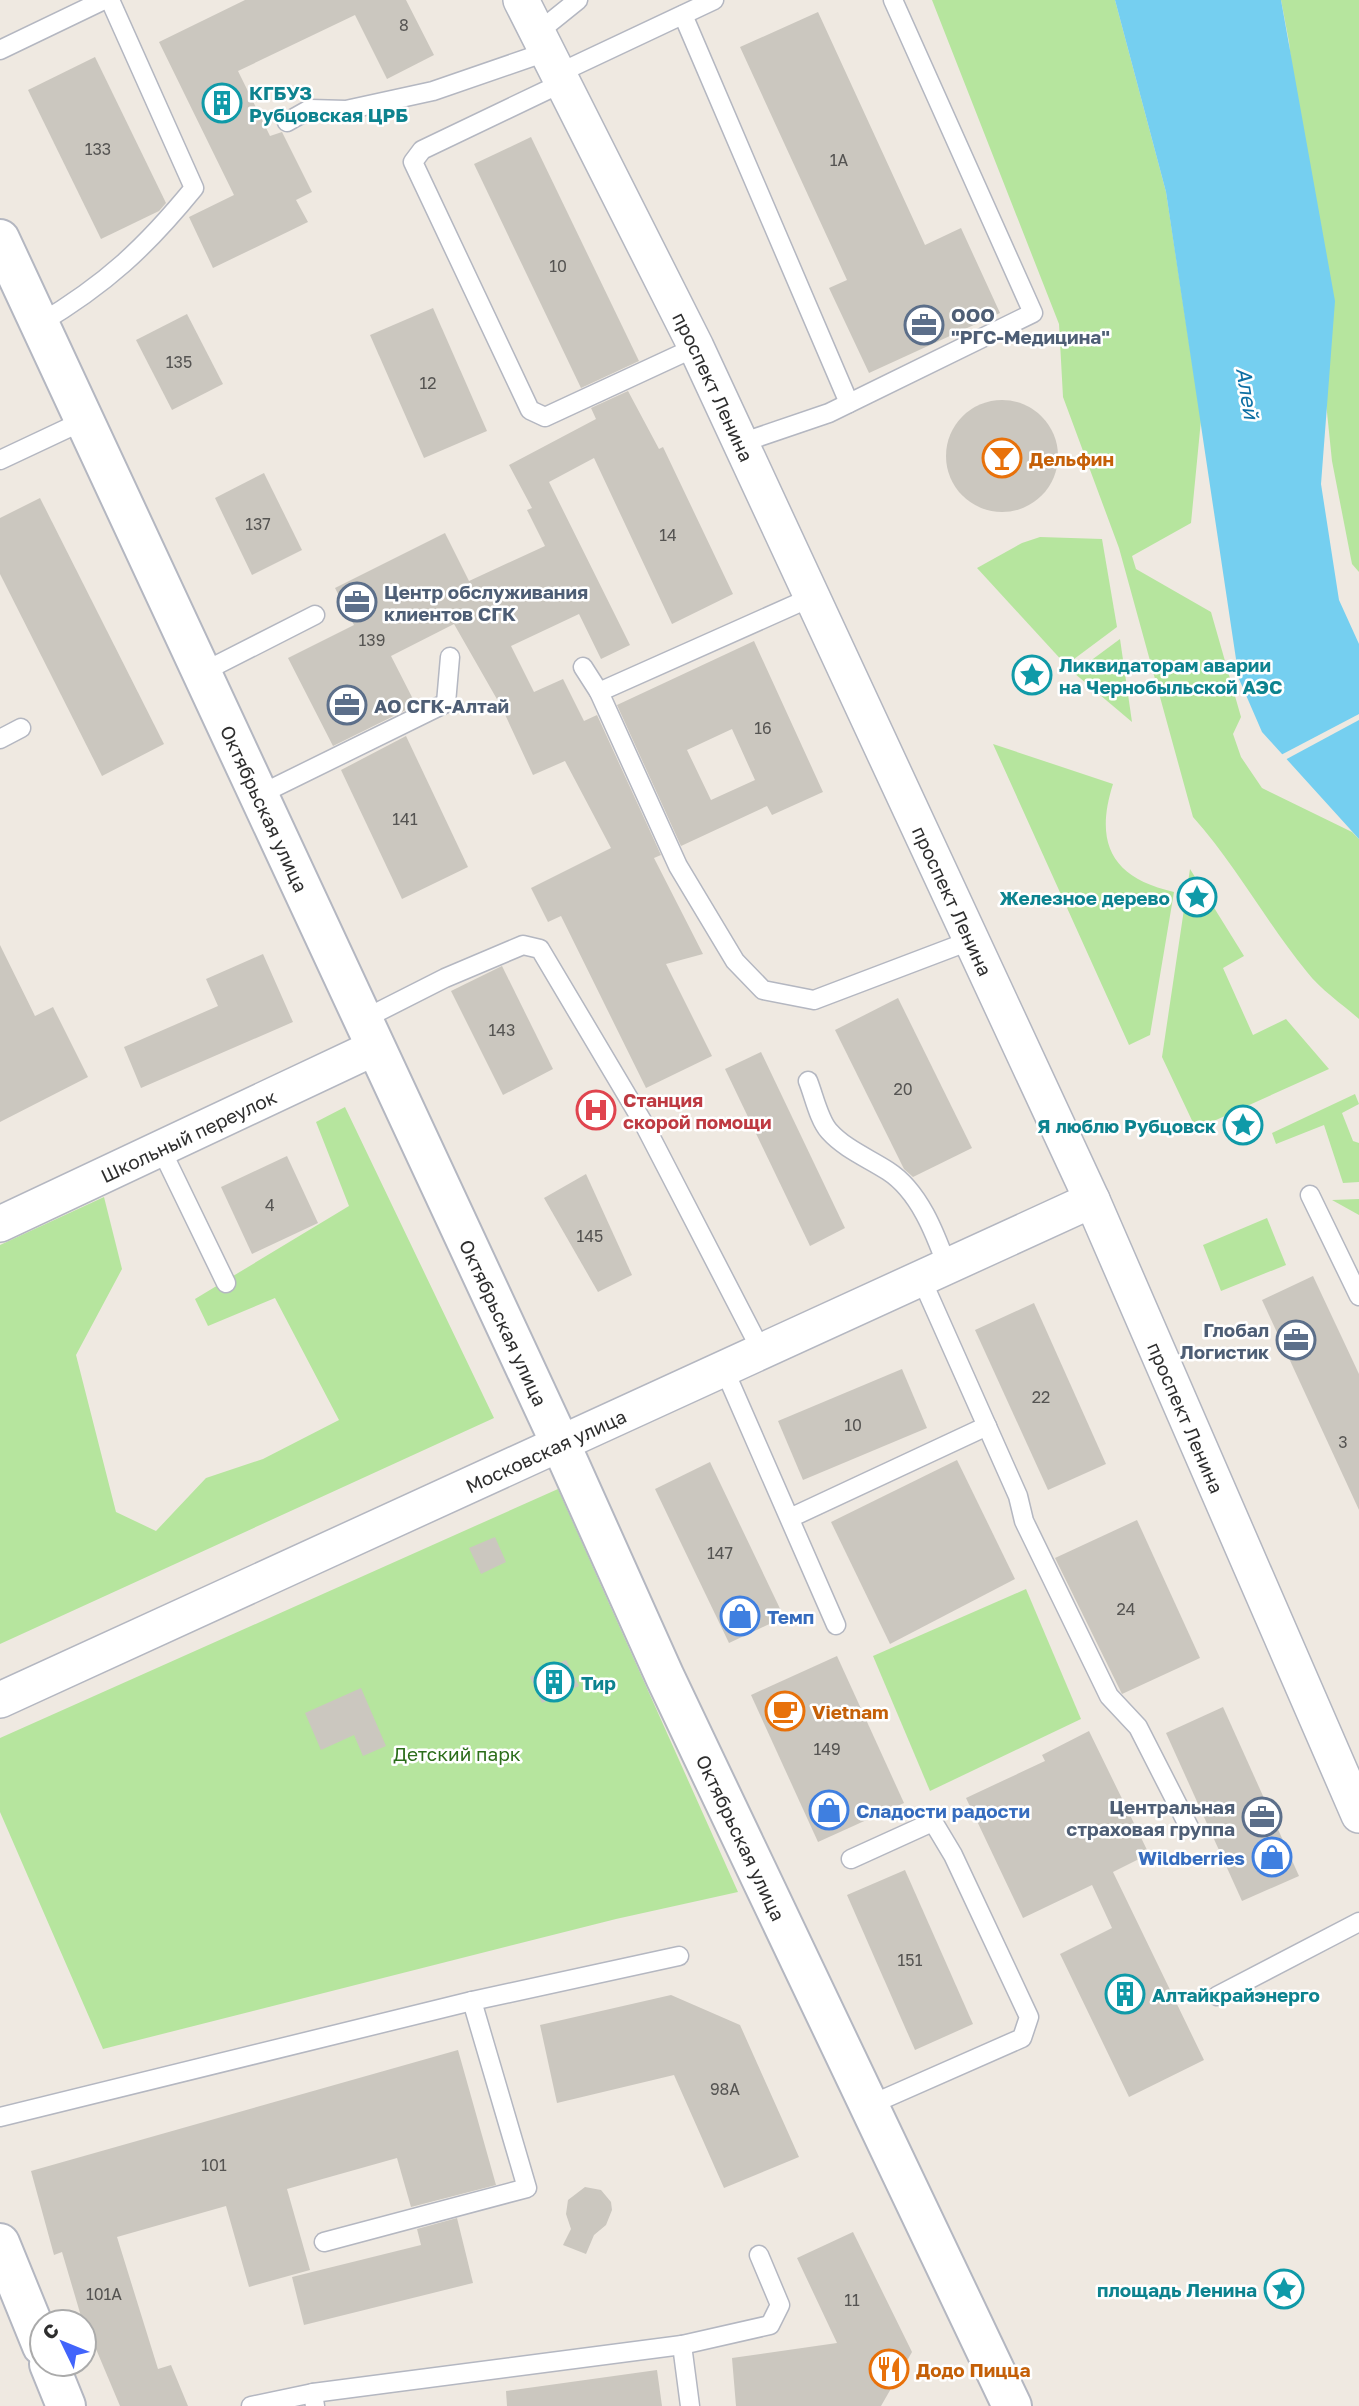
<svg xmlns="http://www.w3.org/2000/svg" width="1359" height="2406" font-family="'Golos Text',sans-serif">
	<style>
		.green { fill: #b6e59e }
		.water { fill: #75cff0 }
		.pier { fill: #efe9e1 }
		.building { fill: #cbc7bf; fill-rule: evenodd }
		.lines { fill: none; stroke-linecap: round; stroke-linejoin: round }
		.service-casing { stroke: #b4b7c1; stroke-width: 21 }
		.minor-casing { stroke: #b4b7c1; stroke-width: 38 }
		.secondary-casing { stroke: #b4b7c1; stroke-width: 42 }
		.service { stroke: #fff; stroke-width: 18 }
		.minor { stroke: #fff; stroke-width: 35 }
		.secondary { stroke: #fff; stroke-width: 38 }
		.labels { text-anchor: middle; dominant-baseline: central; stroke-width: 5; stroke-linejoin: round; paint-order: stroke }
		.number-label { font-size: 16px; fill: #555452 }
		.culture-label { font-size: 19px; font-weight: bold; fill: #0d838f; stroke: #fff; text-anchor: start }
		.service-label { font-size: 19px; font-weight: bold; fill: #4e5e75; stroke: #fff; text-anchor: start }
		.street-label { font-size: 19px; fill: #2e2e2e; stroke: #fff }
		.food-label { font-size: 19px; font-weight: bold; fill: #c56008; stroke: #fff; text-anchor: start }
		.health-label { font-size: 19px; font-weight: bold; fill: #be3a42; stroke: #fff; text-anchor: start }
		.shop-label { font-size: 19px; font-weight: bold; fill: #366cbe; stroke: #fff; text-anchor: start }
		.park-label { font-size: 19px; fill: #2c6e1b; stroke: #fff }
		.water-label { font-size: 21px; font-style: italic; fill: #0d6fa3; stroke: #fff }
	</style>
	<rect width="100%" height="100%" fill="#efe9e1"/>
	<!-- green -->
	<g class="green">
		<path d="M932 0H1115L1166 192 1201 420 1191 523 1132 556 1136 569 1211 612 1241 717 1233 734 1241 757 1262 788 1352 832 1359 839V1019C1342 1004 1321 990 1307 972 1266 922 1236 865 1193 817L1119 548 1063 397 1059 324Z"/>
		<path d="M1281 0H1359V572L1352 564 1332 461 1289 42Z"/>
		<path d="M1040 537 1102 539 1117 627 1066 665 977 568 1022 543Z"/>
		<path d="M1120 639 1132 722 1074 673Z"/>
		<path d="M993 744 1113 784C1094 844 1112 878 1174 892L1150 1035 1129 1045Z"/>
		<path d="M1190 869 1244 956 1223 968 1253 1035 1286 1019 1329 1069 1196 1129 1162 1057Z"/>
		<path d="M1355 1094 1359 1104 1342 1113 1353 1141 1359 1143V1182L1343 1183 1324 1125 1276 1144 1272 1133Z"/>
		<path d="M345 1107 494 1418 0 1644V1245L104 1197 122 1269 76 1355 116 1512 156 1531 206 1478 263 1459 339 1420 275 1298 208 1326 195 1299 349 1206 316 1122Z"/>
		<path d="M1359 1199V1215L1332 1200Z"/>
		<path d="M1267 1218 1286 1265 1221 1291 1203 1245Z"/>
		<path d="M558 1489 738 1892 616 1919 103 2049 0 1812V1738Z"/>
		<path d="M1026 1589 1081 1719 930 1791 873 1656Z"/>
	</g>
	<!-- water -->
	<path class="water" d="M1115 0H1281L1335 301 1321 484 1339 600 1359 644V839L1262 732 1239 679 1166 192Z"/>
	<!-- pier -->
	<path class="pier" d="M1359 714V720L1283 761 1279 756Z"/>
	<!-- building -->
	<g class="building">
		<path d="M245 0H406L434 55 387 79 355 15 238 71 270 136 282 132 312 192 296 200 308 222 213 268 189 217 234 195 159 42Z"/>
		<path d="M818 12 925 245 961 228 1000 313 869 373 829 288 847 280 740 47Z"/>
		<path d="M95 57 166 203 159 211 101 239 28 90Z"/>
		<path d="M531 137 639 361 581 388 474 164Z"/>
		<path d="M433 308 487 431 424 458 370 335Z"/>
		<path d="M187 314 223 384 172 410 136 340Z"/>
		<path d="M628 391 659 449 663 447 733 594 672 624 594 458 549 482 630 645 601 659 579 614 511 646 534 692 563 679 584 721 597 715 661 855 654 858 703 954 666 964 712 1056 646 1088 561 916 548 922 531 888 611 848 565 761 533 775 502 708 454 624 391 656 416 705 333 746 288 658 354 625 335 588 445 533 469 581 545 546 527 510 532 508 509 465 596 419 591 408Z"/>
		<circle cx="1002" cy="456" r="56"/>
		<path d="M264 473 302 550 252 575 215 498Z"/>
		<path d="M40 498 164 744 102 776 0 574V518Z"/>
		<path d="M754 641 823 792 772 815 767 806 681 846 617 705ZM732 729 755 780 711 800 687 750Z"/>
		<path d="M406 736 468 867 402 899 341 770Z"/>
		<path d="M0 945 35 1016 53 1007 88 1077 0 1122Z"/>
		<path d="M263 954 293 1022 141 1088 124 1047 218 1006 206 979Z"/>
		<path d="M502 966 553 1069 503 1095 451 991Z"/>
		<path d="M898 998 972 1148 913 1177 904 1169 835 1030Z"/>
		<path d="M761 1052 845 1228 810 1246 725 1069Z"/>
		<path d="M287 1156 318 1223 252 1254 221 1187Z"/>
		<path d="M586 1174 632 1275 598 1292 544 1198Z"/>
		<path d="M1313 1276 1359 1374V1510L1262 1300Z"/>
		<path d="M1034 1303 1106 1464 1048 1490 975 1330Z"/>
		<path d="M902 1369 927 1428 803 1480 778 1421Z"/>
		<path d="M957 1460 1015 1579 890 1644 831 1522Z"/>
		<path d="M710 1462 784 1617 729 1643 655 1489Z"/>
		<path d="M1137 1520 1200 1658 1122 1694 1055 1558Z"/>
		<path d="M495 1537 506 1562 481 1574 469 1548Z"/>
		<path d="M837 1656 904 1803 818 1842 751 1695Z"/>
		<path d="M566 1660 579 1686 542 1703 530 1677Z"/>
		<path d="M361 1688 386 1746 363 1756 354 1735 321 1750 305 1713Z"/>
		<path d="M1223 1707 1299 1876 1242 1901 1166 1733Z"/>
		<path d="M1089 1731 1149 1854 1113 1872 1204 2060 1129 2097 1060 1954 1112 1928 1092 1885 1023 1918 966 1798 1045 1761 1042 1755Z"/>
		<path d="M905 1870 973 2024 915 2050 847 1895Z"/>
		<path d="M671 1995 740 2025 799 2157 724 2188 674 2075 557 2103 540 2025Z"/>
		<path d="M458 2050 496 2185 411 2207 397 2158 287 2189 310 2270 249 2287 226 2206 117 2237 158 2369 171 2365 188 2406H120L96 2349 91 2350 62 2252 54 2255 31 2171Z"/>
		<path d="M585 2187 601 2190 611 2202 612 2210 606 2225 594 2235 586 2254 563 2245 571 2229 566 2214 568 2200Z"/>
		<path d="M457 2218 473 2283 304 2325 292 2277 421 2245 417 2229Z"/>
		<path d="M853 2232 912 2352 881 2406H736L732 2358 837 2343 797 2258Z"/>
		<path d="M657 2370 662 2406H507L506 2391Z"/>
	</g>
	<g class="lines">
		<defs>
			<g id="service">
				<path d="M683 15 849 403"/>
				<path d="M537 33 578 0"/>
				<path d="M0 50 104 0"/>
				<path d="M557 74 714 0"/>
				<path d="M562 83 422 150 413 162 530 410 545 417 696 347"/>
				<path d="M287 122 310 109 346 110 433 91 546 52"/>
				<path d="M39 324C106 284 145 248 194 188L110 0"/>
				<path d="M741 443 829 413 1033 313 893 0"/>
				<path d="M0 460 83 421"/>
				<path d="M583 667 599 692 678 866 735 961 763 990 814 1000 972 940"/>
				<path d="M201 673 315 615"/>
				<path d="M599 692 812 597"/>
				<path d="M0 739 21 728"/>
				<path d="M259 795 446 703 450 657"/>
				<path d="M364 1019 445 978 523 945 540 949 644 1124 762 1352"/>
				<path d="M808 1081C814 1096 819 1120 829 1131 845 1149 868 1158 888 1171 919 1191 935 1233 947 1266"/>
				<path d="M161 1149 226 1283"/>
				<path d="M1310 1195 1359 1296"/>
				<path d="M921 1278 1018 1496 1024 1521 1109 1696 1138 1727 1189 1827"/>
				<path d="M724 1369 836 1625"/>
				<path d="M790 1518 987 1426"/>
				<path d="M851 1859 928 1824 935 1825 953 1855 1029 2017 1022 2038 870 2105"/>
				<path d="M1217 1996 1359 1922"/>
				<path d="M0 2117 472 2001 679 1956"/>
				<path d="M324 2242 527 2188 472 2001"/>
				<path d="M313 2393 682 2345"/>
				<path d="M251 2406 313 2393 315 2406"/>
				<path d="M690 2406 682 2345 770 2325 780 2305 759 2255"/>
			</g>
			<g id="minor">
				<path id="s1" d="M521 0 696 347 1092 1200 1359 1815"/>
				<path id="s2" d="M0 1224 376 1047"/>
				<path id="s3" d="M0 1700 1092 1200"/>
			</g>
			<g id="secondary">
				<path id="s4" d="M0 239 561 1445 665 1677 1012 2406"/>
				<path d="M0 2243 42 2346"/>
				<path d="M49 2364 66 2406"/>
			</g>
		</defs>
		<!-- service casing -->
		<use href="#service" class="service-casing"/>
		<!-- minor casing -->
		<use href="#minor" class="minor-casing"/>
		<!-- secondary casing -->
		<use href="#secondary" class="secondary-casing"/>
		<!-- service -->
		<use href="#service" class="service"/>
		<!-- minor -->
		<use href="#minor" class="minor"/>
		<!-- secondary -->
		<use href="#secondary" class="secondary"/>
	</g>
	<!-- icons -->
	<defs>
		<symbol id="building-ring" viewBox="-11 -11 22 22"><circle r="9.5" fill="#fff" stroke="#0f9aa8" stroke-width="1.5"/><path d="M-4-6H4V6H1V3H-1V6H-4ZM-2.5-4.3h1.7v1.8h-1.7ZM.8-4.3h1.7v1.8H.8ZM-2.5-1h1.7V.8h-1.7ZM.8-1h1.7V.8H.8Z" fill="#0f9aa8"/></symbol>
		<symbol id="office-ring" viewBox="-11 -11 22 22"><circle r="9.5" fill="#fff" stroke="#5c6f8a" stroke-width="1.5"/><path d="M-6-3h4V-5.5h4V-3h4V5H-6ZM-1-4.5V-3h2v-1.5ZM-6 0V1H6V0Z" fill="#5c6f8a"/></symbol>
		<symbol id="bar-ring" viewBox="-11 -11 22 22"><circle r="9.5" fill="#fff" stroke="#e8710a" stroke-width="1.5"/><path d="M-6-5H6L.8 .8V4.5H3.5V6h-7V4.5H-.8V.8Z" fill="#e8710a"/></symbol>
		<symbol id="sight-ring" viewBox="-11 -11 22 22"><circle r="9.5" fill="#fff" stroke="#0f9aa8" stroke-width="1.5"/><path d="M0-6L1.8-2.2L6-1.7L2.9 1.2L3.7 5.4L0 3.3L-3.7 5.4L-2.9 1.2L-6-1.7L-1.8-2.2Z" fill="#0f9aa8"/></symbol>
		<symbol id="hospital-ring" viewBox="-11 -11 22 22"><circle r="9.5" fill="#fff" stroke="#e0444e" stroke-width="1.5"/><path d="M-5-5h3v3.5h4V-5h3V5h-3V1.5h-4V5h-3Z" fill="#e0444e"/></symbol>
		<symbol id="shop-ring" viewBox="-11 -11 22 22"><circle r="9.5" fill="#fff" stroke="#3f7fe0" stroke-width="1.5"/><path d="M-5-2.5h2.3a2.7 3.5 0 0 1 5.4 0H5L5.5 6h-11ZM-1.5-2.5h3a1.5 2.3 0 0 0-3 0Z" fill="#3f7fe0"/></symbol>
		<symbol id="cafe-ring" viewBox="-11 -11 22 22"><circle r="9.5" fill="#fff" stroke="#e8710a" stroke-width="1.5"/><path d="M-5.5-4.5H6V0H3Q3 3.5 0 3.5H-2.5Q-5.5 3.5-5.5 0ZM3-3.2v2h1.7v-2ZM-6 4.5H4V6H-6Z" fill="#e8710a"/></symbol>
		<symbol id="restaurant-ring" viewBox="-11 -11 22 22"><circle r="9.5" fill="#fff" stroke="#e8710a" stroke-width="1.5"/><path d="M-5-6h1v4h1v-4h1v4h1v-4h1v5L-1.5 .5V6h-2V.5L-5-1ZM5-6V6H3V1.5H1.5Q1.5-4 5-6Z" fill="#e8710a"/></symbol>
	</defs>
	<g fill-rule="evenodd">
		<use href="#building-ring" x="200" y="81" width="44" height="44"/>
		<use href="#office-ring" x="902" y="303" width="44" height="44"/>
		<use href="#bar-ring" x="980" y="436" width="44" height="44"/>
		<use href="#office-ring" x="335" y="580" width="44" height="44"/>
		<use href="#sight-ring" x="1010" y="653" width="44" height="44"/>
		<use href="#office-ring" x="325" y="683" width="44" height="44"/>
		<use href="#sight-ring" x="1175" y="875" width="44" height="44"/>
		<use href="#hospital-ring" x="574" y="1088" width="44" height="44"/>
		<use href="#sight-ring" x="1221" y="1103" width="44" height="44"/>
		<use href="#office-ring" x="1274" y="1318" width="44" height="44"/>
		<use href="#shop-ring" x="718" y="1594" width="44" height="44"/>
		<use href="#building-ring" x="532" y="1660" width="44" height="44"/>
		<use href="#cafe-ring" x="763" y="1689" width="44" height="44"/>
		<use href="#shop-ring" x="807" y="1788" width="44" height="44"/>
		<use href="#office-ring" x="1240" y="1795" width="44" height="44"/>
		<use href="#shop-ring" x="1250" y="1835" width="44" height="44"/>
		<use href="#building-ring" x="1103" y="1972" width="44" height="44"/>
		<use href="#sight-ring" x="1262" y="2267" width="44" height="44"/>
		<use href="#restaurant-ring" x="867" y="2347" width="44" height="44"/>
	</g>
	<g class="labels">
		<!-- number labels -->
		<g class="number-label">
			<text x="404" y="25">8</text>
			<text x="98" y="149">133</text>
			<text x="839" y="160">1А</text>
			<text x="558" y="266">10</text>
			<text x="179" y="362">135</text>
			<text x="428" y="383">12</text>
			<text x="258" y="524">137</text>
			<text x="668" y="535">14</text>
			<text x="372" y="640">139</text>
			<text x="763" y="728">16</text>
			<text x="405" y="819">141</text>
			<text x="502" y="1030">143</text>
			<text x="903" y="1089">20</text>
			<text x="270" y="1205">4</text>
			<text x="590" y="1236">145</text>
			<text x="1041" y="1397">22</text>
			<text x="853" y="1425">10</text>
			<text x="1343" y="1442">3</text>
			<text x="720" y="1553">147</text>
			<text x="1126" y="1609">24</text>
			<text x="827" y="1749">149</text>
			<text x="910" y="1960">151</text>
			<text x="725" y="2089">98А</text>
			<text x="214" y="2165">101</text>
			<text x="104" y="2294">101А</text>
			<text x="852" y="2300">11</text>
		</g>
		<!-- culture labels -->
		<g class="culture-label">
			<text x="249" y="92">КГБУЗ<tspan x="249" dy="22">Рубцовская ЦРБ</tspan></text>
			<text x="1059" y="664">Ликвидаторам аварии<tspan x="1059" dy="22">на Чернобыльской АЭС</tspan></text>
			<text x="1170" y="897" text-anchor="end">Железное дерево</text>
			<text x="1216" y="1125" text-anchor="end">Я люблю Рубцовск</text>
			<text x="581" y="1682">Тир</text>
			<text x="1152" y="1994">Алтайкрайэнерго</text>
			<text x="1257" y="2289" text-anchor="end">площадь Ленина</text>
		</g>
		<!-- service labels -->
		<g class="service-label">
			<text x="951" y="314">ООО<tspan x="951" dy="22">"РГС-Медицина"</tspan></text>
			<text x="384" y="591">Центр обслуживания<tspan x="384" dy="22">клиентов СГК</tspan></text>
			<text x="374" y="705">АО СГК-Алтай</text>
			<text x="1269" y="1329" text-anchor="end">Глобал<tspan x="1269" dy="22">Логистик</tspan></text>
			<text x="1235" y="1806" text-anchor="end">Центральная<tspan x="1235" dy="22">страховая группа</tspan></text>
		</g>
		<!-- street labels -->
		<g class="street-label">
			<text stroke="none"><textPath href="#s1" startOffset="432">проспект Ленина</textPath></text>
			<text stroke="none"><textPath href="#s4" startOffset="628">Октябрьская улица</textPath></text>
			<text stroke="none"><textPath href="#s1" startOffset="999">проспект Ленина</textPath></text>
			<text stroke="none"><textPath href="#s2" startOffset="208">Школьный переулок</textPath></text>
			<text stroke="none"><textPath href="#s4" startOffset="1195">Октябрьская улица</textPath></text>
			<text stroke="none"><textPath href="#s1" startOffset="1566">проспект Ленина</textPath></text>
			<text stroke="none"><textPath href="#s3" startOffset="600">Московская улица</textPath></text>
			<text stroke="none"><textPath href="#s4" startOffset="1762">Октябрьская улица</textPath></text>
		</g>
		<!-- food labels -->
		<g class="food-label">
			<text x="1029" y="458">Дельфин</text>
			<text x="812" y="1711">Vietnam</text>
			<text x="916" y="2369">Додо Пицца</text>
		</g>
		<!-- health labels -->
		<g class="health-label">
			<text x="623" y="1099">Станция<tspan x="623" dy="22">скорой помощи</tspan></text>
		</g>
		<!-- shop labels -->
		<g class="shop-label">
			<text x="767" y="1616">Темп</text>
			<text x="856" y="1810">Сладости радости</text>
			<text x="1245" y="1857" text-anchor="end">Wildberries</text>
		</g>
		<!-- park labels -->
		<g class="park-label">
			<text x="457" y="1753">Детский парк</text>
		</g>
		<!-- water labels -->
		<g class="water-label">
			<text transform="translate(1248 393) rotate(81)">Алей</text>
		</g>
	</g>
	<!-- north arrow -->
	<g transform="translate(63 2343) rotate(313)"><circle r="33" fill="#ffffff" stroke="#ababab" stroke-width="2"/>
	<path d="M0-5L12 26L0 18L-12 26Z" fill="#4264fb"/>
	<text y="-10" font-size="19" font-weight="bold" text-anchor="middle" fill="#2e2e2e">С</text>
	</g>
</svg>
